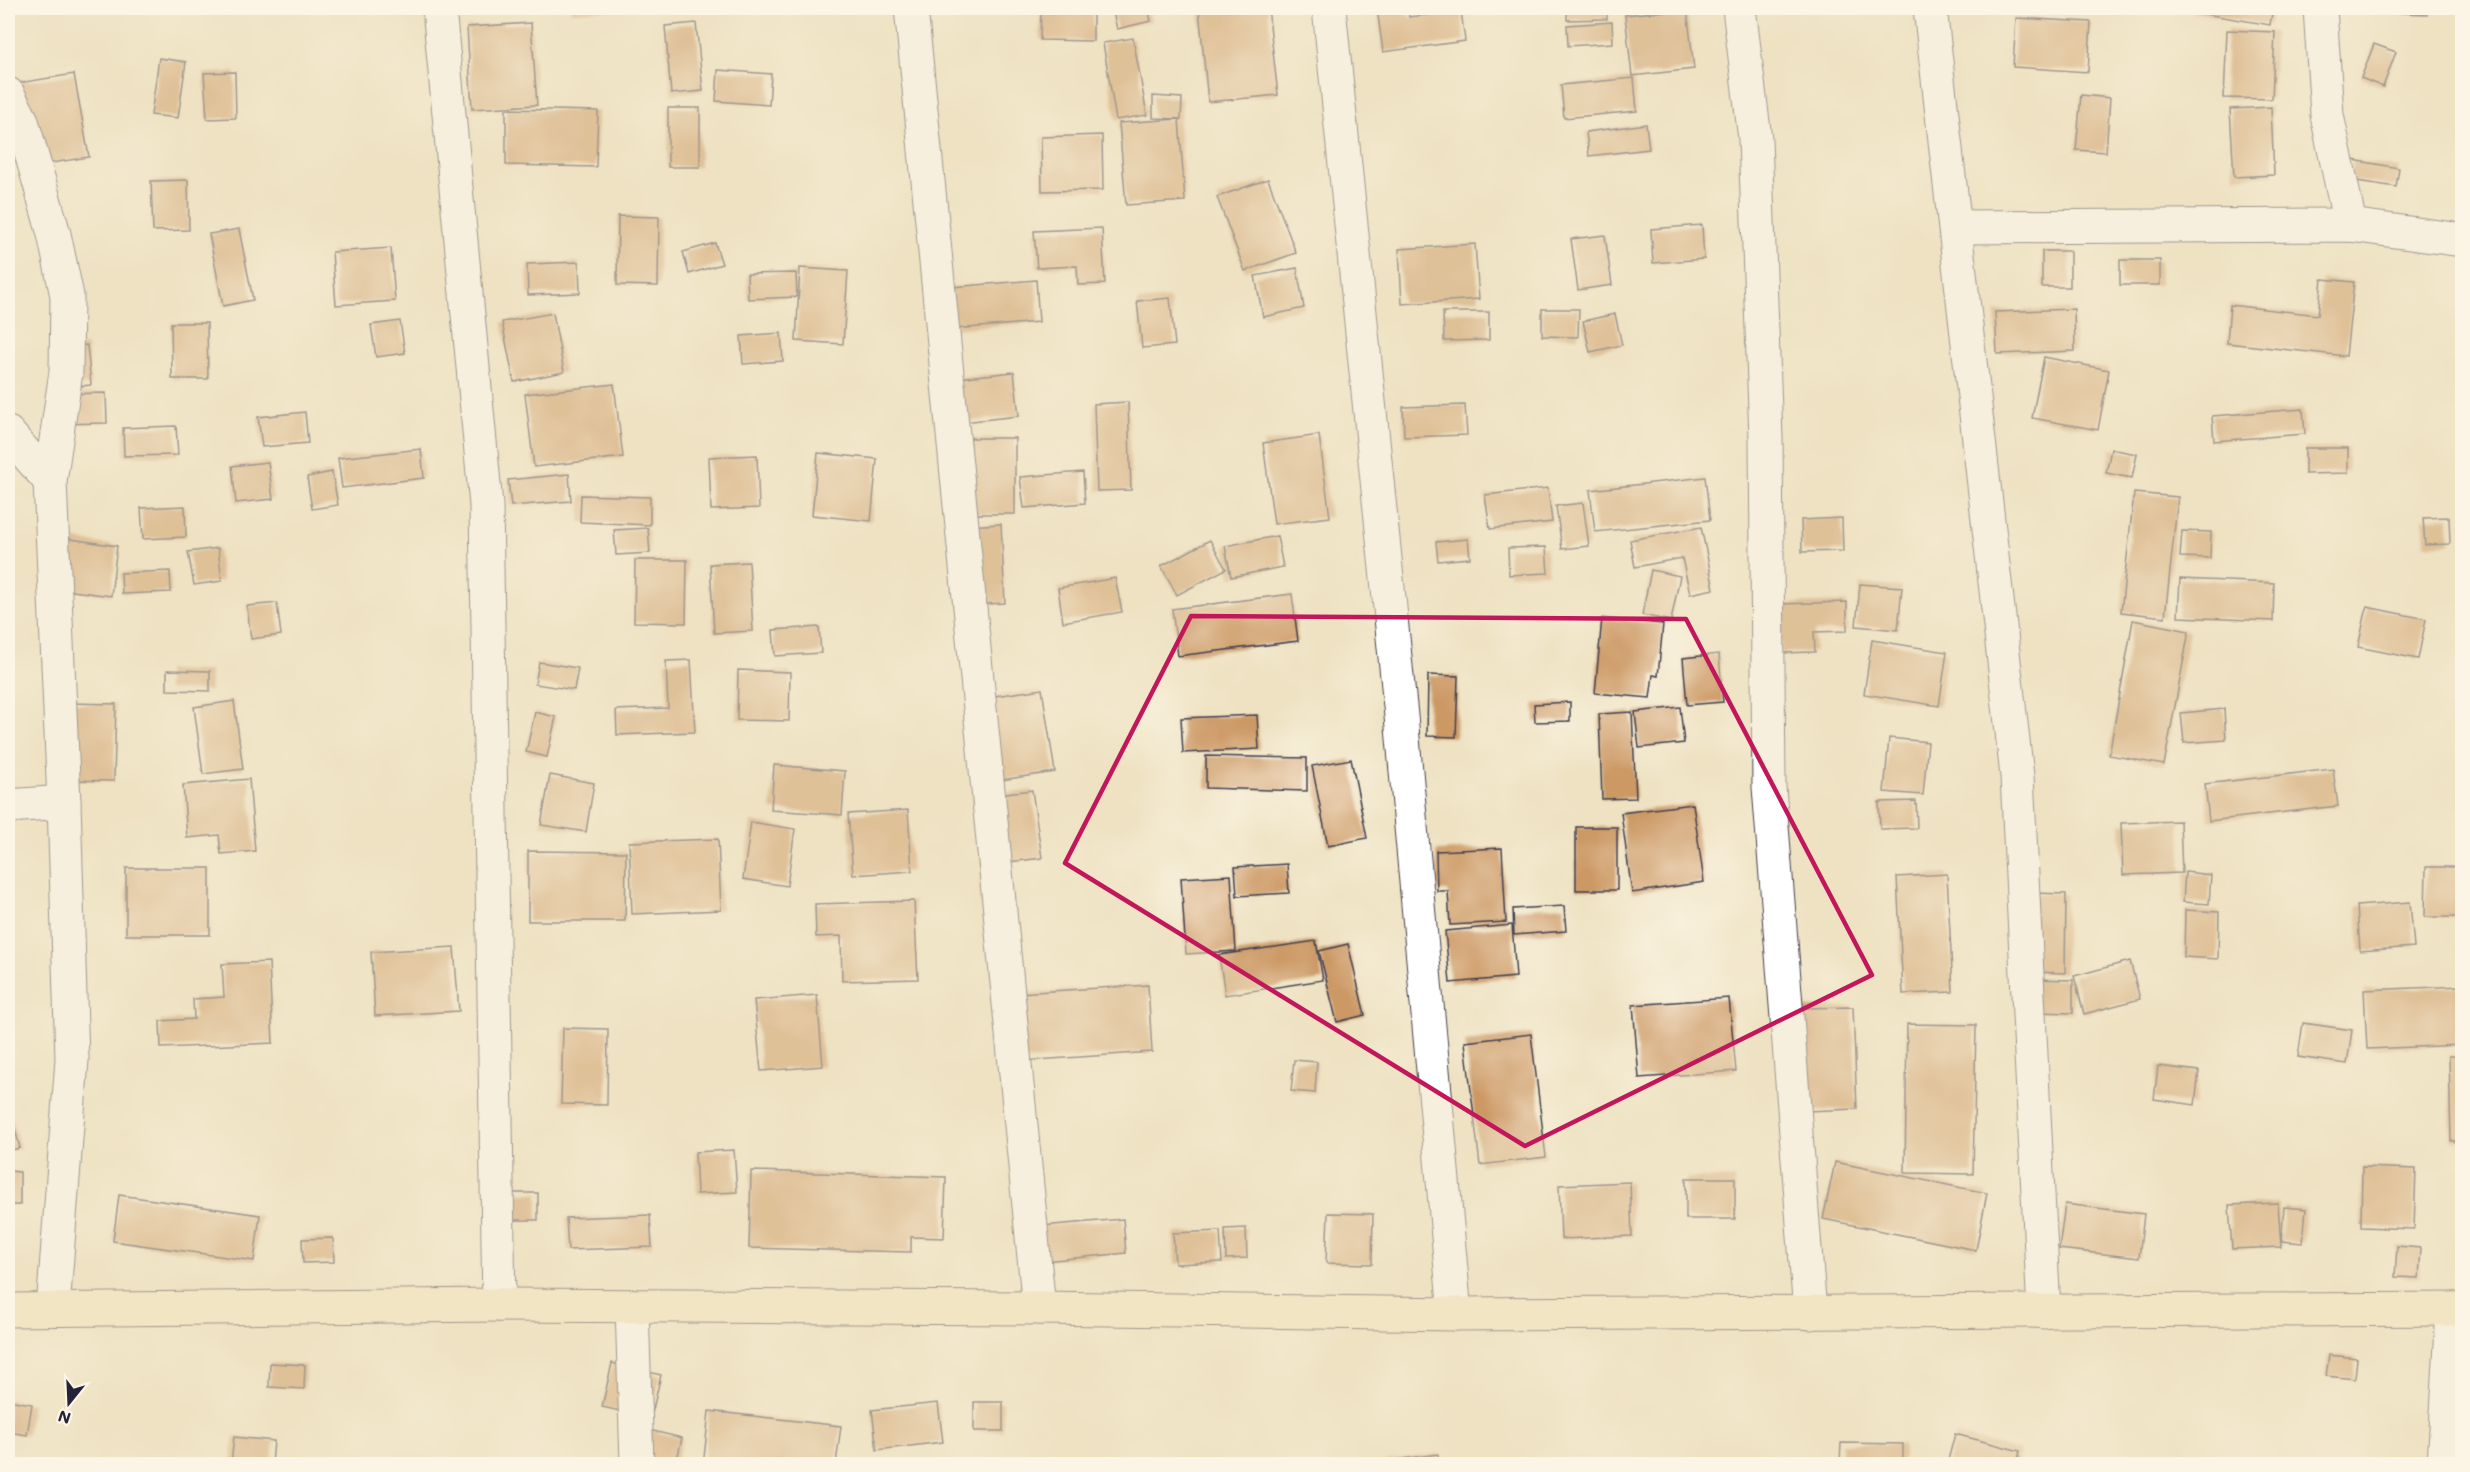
<svg xmlns="http://www.w3.org/2000/svg" width="2470" height="1472" font-family="Mali,sans-serif">
	<style>
		.building { fill: #cc9965 }
		.lines { fill: none; stroke-linecap: round; stroke-linejoin: round }
		.minor-casing { stroke: #413f4f; stroke-width: 35 }
		.secondary-casing { stroke: #413f4f; stroke-width: 35 }
		.minor { stroke: #fff; stroke-width: 33 }
		.secondary { stroke: #f7e8c3; stroke-width: 33 }
		.marked { fill: none; stroke: #c2185b; stroke-width: 4.5; stroke-linejoin: round }
	</style>
	<rect width="100%" height="100%" fill="#fcf5e5"/>
	<filter id="ink" filterUnits="userSpaceOnUse"><feTurbulence type="fractalNoise" baseFrequency=".0167" numOctaves="2"/><feDisplacementMap in="SourceGraphic" scale="12" xChannelSelector="R" yChannelSelector="G"/><feConvolveMatrix kernelMatrix="1 2 1 2 8 2 1 2 1" color-interpolation-filters="sRGB"/></filter>
	<filter id="wash" filterUnits="userSpaceOnUse"><feTurbulence type="fractalNoise" baseFrequency=".008" numOctaves="4" result="noise"/><feDisplacementMap in="SourceGraphic" scale="24" xChannelSelector="R" yChannelSelector="G"/><feGaussianBlur stdDeviation="1.35" result="paint"/><feColorMatrix in="noise" values="0 0 0 0 0 0 0 0 0 0 0 0 0 0 0 0 0 1.4 0 .05"/><feComposite in="paint" operator="in"/></filter>
	<g filter="url(#wash)">
		<rect width="100%" height="100%" fill="#eee2c2"/>
		<g id="blocks">
			<!-- building -->
			<g class="building">
				<path d="M570 8H613V9L571 12Z"/>
				<path d="M1041 8H1093V41L1040 40Z"/>
				<path d="M1112 8H1148L1151 21 1117 29Z"/>
				<path d="M1216 8H1268L1278 95 1208 102 1199 9Z"/>
				<path d="M1377 8H1408L1409 17 1461 11 1465 41 1383 52Z"/>
				<path d="M1567 8H1607V19L1567 20Z"/>
				<path d="M2194 8H2273L2270 25 2193 12Z"/>
				<path d="M2355 8H2427V14L2355 11Z"/>
				<path d="M1687 9 1694 69 1632 76 1625 15Z"/>
				<path d="M2016 18 2091 22 2088 72 2013 67Z"/>
				<path d="M1612 22 1613 43 1568 46 1567 25Z"/>
				<path d="M531 23 537 105 472 109 467 27Z"/>
				<path d="M696 23 703 91 671 94 665 26Z"/>
				<path d="M2227 30 2275 32 2272 99 2224 98Z"/>
				<path d="M1133 38 1147 115 1116 120 1103 43Z"/>
				<path d="M2374 44 2396 52 2383 87 2361 78Z"/>
				<path d="M159 58 186 62 178 118 151 115Z"/>
				<path d="M718 70 771 74 769 105 716 101Z"/>
				<path d="M235 72 236 118 207 119 204 73Z"/>
				<path d="M74 74 89 157 27 167 12 84Z"/>
				<path d="M1634 78 1637 111 1564 118 1561 85Z"/>
				<path d="M2081 95 2110 98 2106 152 2076 150Z"/>
				<path d="M1153 96 1182 98 1181 119 1153 118Z"/>
				<path d="M2271 107 2274 175 2234 177 2230 109Z"/>
				<rect x="668" y="108" width="32" height="59"/>
				<path d="M506 109 598 111 596 167 506 165Z"/>
				<path d="M1179 119 1185 201 1126 205 1119 123Z"/>
				<path d="M1646 124 1649 149 1589 156 1586 132Z"/>
				<path d="M1102 135 1103 190 1042 191 1041 137Z"/>
				<path d="M2353 160 2399 168 2396 187 2350 180Z"/>
				<path d="M1268 179 1296 253 1245 271 1217 197Z"/>
				<path d="M188 180 189 230 153 231 151 181Z"/>
				<path d="M618 216 659 217 658 286 617 285Z"/>
				<path d="M1702 225 1704 259 1653 263 1651 229Z"/>
				<path d="M1102 228 1105 284 1078 285 1077 266 1037 268 1034 231Z"/>
				<path d="M239 229 253 300 223 306 209 234Z"/>
				<path d="M1605 235 1612 285 1578 290 1571 239Z"/>
				<path d="M715 243 722 264 689 274 683 252Z"/>
				<path d="M1475 244 1479 299 1402 304 1399 249Z"/>
				<path d="M391 248 395 301 336 305 332 252Z"/>
				<rect x="2042" y="251" width="28" height="36"/>
				<rect x="2120" y="260" width="40" height="25"/>
				<path d="M579 262 580 293 528 295 527 264Z"/>
				<path d="M800 268 848 271 843 344 796 341Z"/>
				<path d="M1297 268 1304 308 1263 317 1255 276Z"/>
				<path d="M796 273 797 297 748 299 747 274Z"/>
				<path d="M2322 279 2354 282 2346 356 2227 343 2230 305 2318 315Z"/>
				<path d="M1036 280 1039 322 943 330 940 288Z"/>
				<path d="M1170 298 1175 345 1142 348 1137 301Z"/>
				<path d="M1542 309H1579L1578 337 1542 336Z"/>
				<path d="M2074 309 2075 351 1997 354 1995 312Z"/>
				<path d="M1443 312H1489V340L1444 341Z"/>
				<path d="M553 313 564 372 514 382 502 322Z"/>
				<path d="M1615 314 1622 345 1590 352 1583 321Z"/>
				<path d="M400 321 405 353 376 357 371 325Z"/>
				<path d="M171 323H207L208 379H172Z"/>
				<path d="M781 333 783 361 743 364 741 336Z"/>
				<path d="M87 345 91 385 61 388 57 347Z"/>
				<path d="M2044 357 2109 370 2098 430 2032 418Z"/>
				<path d="M1014 372 1019 416 953 423 947 379Z"/>
				<path d="M614 384 623 457 534 467 525 394Z"/>
				<path d="M106 393 107 423 58 424 57 394Z"/>
				<path d="M1128 402 1131 490 1097 491 1094 404Z"/>
				<path d="M1465 405 1467 435 1404 437 1403 407Z"/>
				<path d="M2303 409 2305 434 2214 441 2212 416Z"/>
				<path d="M305 412 308 443 262 447 258 417Z"/>
				<path d="M176 426 178 455 124 456 123 428Z"/>
				<path d="M1319 435 1330 517 1274 524 1263 443Z"/>
				<rect x="957" y="438" width="58" height="76"/>
				<path d="M2305 448H2348V473L2305 474Z"/>
				<path d="M421 449 424 478 342 488 338 458Z"/>
				<path d="M2111 449 2137 454 2132 478 2106 473Z"/>
				<path d="M818 453 877 459 871 521 812 515Z"/>
				<path d="M757 455 759 508 711 510 709 457Z"/>
				<path d="M268 462 273 499 236 503 232 466Z"/>
				<path d="M332 472 338 505 312 509 307 477Z"/>
				<path d="M1083 472 1085 503 1024 508 1020 477Z"/>
				<path d="M569 474 571 501 511 506 508 480Z"/>
				<path d="M1705 477 1710 520 1595 532 1590 490Z"/>
				<path d="M1548 488 1552 522 1490 529 1485 495Z"/>
				<path d="M2134 493 2178 497 2165 617 2121 612Z"/>
				<path d="M581 495 650 497V525L580 522Z"/>
				<path d="M1583 503 1589 546 1562 549 1556 506Z"/>
				<path d="M185 506 186 537 143 539 141 508Z"/>
				<path d="M2449 517 2450 544 2425 545 2423 518Z"/>
				<path d="M1842 518 1843 551 1802 552 1801 520Z"/>
				<path d="M1001 524 1005 603 970 605 965 526Z"/>
				<path d="M1701 527 1714 589 1690 594 1682 558 1635 567 1630 540Z"/>
				<path d="M648 528 650 553 616 555 614 530Z"/>
				<path d="M2182 531 2211 532 2210 558 2180 557Z"/>
				<path d="M1277 536 1283 567 1231 577 1225 546Z"/>
				<path d="M64 538 117 546 111 596 57 589Z"/>
				<path d="M1468 539 1470 558 1438 561 1436 542Z"/>
				<path d="M1210 540 1226 569 1177 595 1161 566Z"/>
				<path d="M1546 547 1548 573 1509 575 1508 548Z"/>
				<path d="M218 548 222 581 194 585 188 552Z"/>
				<path d="M635 560H687L686 623 634 622Z"/>
				<path d="M749 562 753 631 714 633 710 564Z"/>
				<path d="M1651 570 1680 576 1671 621 1642 615Z"/>
				<path d="M170 571 171 592 122 594 121 573Z"/>
				<path d="M1115 578 1122 612 1063 622 1058 588Z"/>
				<path d="M2180 579 2274 583 2273 621 2178 617Z"/>
				<path d="M1860 584 1902 587 1898 630 1856 626Z"/>
				<path d="M1292 594 1298 641 1178 656 1172 609Z"/>
				<path d="M1847 602V631L1814 632 1815 652 1781 653 1779 604Z"/>
				<path d="M277 603 281 635 251 639 247 606Z"/>
				<path d="M2367 607 2426 619 2418 659 2358 647Z"/>
				<path d="M1602 618 1663 624 1658 676 1653 675 1650 698 1595 693Z"/>
				<path d="M2133 620 2189 631 2164 765 2109 755Z"/>
				<path d="M819 627 821 653 775 656 773 630Z"/>
				<path d="M1872 640 1947 652 1939 706 1864 694Z"/>
				<path d="M1719 654 1723 702 1687 705 1683 658Z"/>
				<path d="M691 660 695 732 617 735 616 710 668 708 666 661Z"/>
				<path d="M539 662 578 668 574 690 535 684Z"/>
				<path d="M167 670 210 671V691L167 690Z"/>
				<path d="M738 670 790 672 789 721 737 720Z"/>
				<path d="M1428 675 1458 676 1456 737 1427 736Z"/>
				<path d="M1042 689 1055 772 988 782 975 699Z"/>
				<path d="M234 701 243 769 203 774 194 707Z"/>
				<path d="M1570 702V721L1535 722 1534 704Z"/>
				<path d="M68 703 116 704 114 781 66 780Z"/>
				<path d="M1680 707 1684 743 1639 748 1635 712Z"/>
				<path d="M2224 709 2226 740 2184 743 2181 713Z"/>
				<path d="M535 712 556 717 547 757 526 752Z"/>
				<path d="M1632 712 1636 798 1602 799 1599 714Z"/>
				<path d="M1257 715 1259 749 1183 753 1181 718Z"/>
				<path d="M1889 738 1928 742 1923 795 1884 792Z"/>
				<path d="M1206 756 1307 758V791L1206 788Z"/>
				<path d="M1351 759 1367 838 1328 846 1312 766Z"/>
				<path d="M774 765 845 771 842 815 771 810Z"/>
				<path d="M2333 769 2338 806 2209 821 2205 784Z"/>
				<path d="M550 775 594 783 586 832 541 825Z"/>
				<path d="M249 779 255 851 221 854 219 835 187 838 183 785Z"/>
				<path d="M1032 790 1042 858 983 865 973 797Z"/>
				<path d="M1916 801 1917 828 1880 829 1879 802Z"/>
				<path d="M1693 804 1704 882 1632 893 1621 813Z"/>
				<path d="M908 810 912 871 853 875 848 814Z"/>
				<path d="M2180 821 2182 873 2123 875 2121 823Z"/>
				<path d="M751 822 795 829 787 886 743 879Z"/>
				<rect x="1576" y="827" width="41" height="63"/>
				<path d="M718 839 721 910 632 914 629 842Z"/>
				<path d="M1502 848 1506 922 1450 925 1448 891H1437L1436 851Z"/>
				<path d="M528 851 626 852 625 921H528Z"/>
				<path d="M1287 864 1289 893 1237 896 1235 867Z"/>
				<path d="M2426 867H2462V917H2425Z"/>
				<rect x="126" y="868" width="84" height="67"/>
				<path d="M2185 872 2211 875 2209 904 2183 902Z"/>
				<path d="M1947 874 1953 992 1903 994 1897 877Z"/>
				<path d="M1231 875 1236 951 1186 954 1181 878Z"/>
				<path d="M2033 893 2066 894 2065 973 2032 972Z"/>
				<path d="M914 901 918 979 842 981 841 936 816 937 815 904Z"/>
				<path d="M2410 902 2414 947 2360 951 2357 906Z"/>
				<path d="M1564 906 1566 931 1514 935 1513 909Z"/>
				<path d="M2185 910 2219 912 2218 959 2184 957Z"/>
				<path d="M1512 925 1516 977 1450 983 1445 931Z"/>
				<path d="M1316 941 1323 980 1225 995 1219 955Z"/>
				<path d="M1348 944 1365 1015 1337 1022 1319 951Z"/>
				<path d="M454 947 459 1011 375 1016 371 952Z"/>
				<path d="M2130 961 2140 999 2084 1014 2074 976Z"/>
				<path d="M269 962 273 1043 161 1048 160 1021 194 1019 193 999 224 997 222 964Z"/>
				<path d="M2032 979 2073 980V1013L2032 1012Z"/>
				<path d="M1148 985 1152 1052 1022 1061 1018 993Z"/>
				<path d="M2462 986V1045L2367 1049 2364 990Z"/>
				<path d="M817 995 823 1066 761 1071 754 1000Z"/>
				<path d="M1729 998 1736 1071 1639 1078 1633 1005Z"/>
				<path d="M1853 1007 1857 1109 1806 1111 1802 1008Z"/>
				<path d="M2303 1023 2352 1030 2347 1064 2298 1057Z"/>
				<path d="M1907 1024 1976 1025 1973 1174 1905 1173Z"/>
				<path d="M563 1028 608 1029 607 1105 561 1104Z"/>
				<path d="M1531 1034 1546 1157 1480 1165 1465 1042Z"/>
				<path d="M2449 1056H2462V1141H2451Z"/>
				<path d="M1294 1060 1317 1062 1315 1093 1291 1091Z"/>
				<path d="M2158 1066 2199 1071 2195 1105 2154 1099Z"/>
				<path d="M8 1103 20 1148 8 1151Z"/>
				<path d="M734 1150 737 1192 697 1194 695 1152Z"/>
				<path d="M1835 1162 1987 1193 1976 1250 1823 1219Z"/>
				<path d="M2362 1167 2416 1169 2414 1229 2361 1227Z"/>
				<path d="M8 1171 20 1172V1205H8Z"/>
				<path d="M751 1171 946 1177 944 1238 911 1237V1252L749 1248Z"/>
				<rect x="1686" y="1178" width="49" height="41"/>
				<path d="M1630 1182 1632 1236 1561 1239 1559 1185Z"/>
				<rect x="512" y="1193" width="26" height="27"/>
				<path d="M119 1195 260 1215 254 1261 113 1241Z"/>
				<path d="M2278 1203 2281 1247 2232 1249 2229 1205Z"/>
				<path d="M2065 1204 2144 1214 2139 1258 2059 1249Z"/>
				<path d="M2284 1207 2306 1209 2303 1243 2281 1241Z"/>
				<path d="M1328 1213 1373 1214 1372 1264 1326 1263Z"/>
				<path d="M650 1215 652 1247 568 1250 566 1218Z"/>
				<path d="M1123 1219 1126 1253 1044 1261 1041 1226Z"/>
				<path d="M1246 1228 1247 1258 1226 1259 1225 1229Z"/>
				<path d="M1220 1231 1222 1262 1175 1264 1173 1233Z"/>
				<path d="M333 1238 334 1262 303 1263 302 1239Z"/>
				<path d="M2397 1246 2421 1248 2419 1278 2395 1277Z"/>
				<path d="M2329 1355 2357 1358 2355 1379 2326 1376Z"/>
				<path d="M270 1363 305 1365 304 1389 269 1387Z"/>
				<path d="M612 1363 661 1375 651 1418 602 1407Z"/>
				<path d="M8 1400 32 1404 27 1435 8 1432Z"/>
				<rect x="974" y="1402" width="29" height="29"/>
				<path d="M938 1403 943 1442 877 1450 872 1410Z"/>
				<path d="M709 1411 841 1426 836 1464H763L704 1458Z"/>
				<path d="M649 1430 682 1438 676 1464H655L642 1461Z"/>
				<path d="M1955 1434 2020 1451 2017 1464H1947Z"/>
				<path d="M234 1437 274 1441 272 1464H231Z"/>
				<path d="M1841 1443 1903 1444V1464H1840Z"/>
				<path d="M1438 1454 1439 1464H1387V1461Z"/>
			</g>
		</g>
	</g>
	<g filter="url(#ink)">
		<use href="#blocks" fill-opacity="0" stroke="#413f4f" stroke-width="1.5"/>
		<g class="lines">
			<defs>
				<g id="minor">
					<path d="M439 8 486 505 499 1305"/>
					<path d="M911 8 1039 1308"/>
					<path d="M1329 8 1401 716 1455 1314"/>
					<path d="M1739 8 1755 139 1766 438 1769 787 1810 1313"/>
					<path d="M1930 8 2017 776 2044 1312"/>
					<path d="M2320 8 2327 115 2350 225"/>
					<path d="M8 94 22 121 54 234 67 296 66 372 50 481 64 802 72 1060 53 1309"/>
					<path d="M1955 227 2350 225 2462 240"/>
					<path d="M8 433 50 481"/>
					<path d="M8 806 64 802"/>
					<path d="M632 1306 637 1464"/>
					<path d="M2444 1464 2453 1309"/>
				</g>
				<path id="secondary" d="M8 1310 499 1305 1039 1308 1455 1314 2462 1309"/>
			</defs>
			<!-- minor casing -->
			<use href="#minor" class="minor-casing"/>
			<!-- secondary casing -->
			<use href="#secondary" class="secondary-casing"/>
			<!-- minor -->
			<use href="#minor" class="minor"/>
			<!-- secondary -->
			<use href="#secondary" class="secondary"/>
		</g>
	</g>
	<!-- marked area -->
	<path d="M0 0H2470V1472H0ZM1191 616 1686 619 1872 975 1525 1146 1065 863Z" fill="#eee2c2" fill-opacity=".55" fill-rule="evenodd"/>
	<path class="marked" d="M1191 616 1686 619 1872 975 1525 1146 1065 863Z"/>
	<!-- margin -->
	<rect width="2470" height="1472" fill="none" stroke="#fcf5e5" stroke-width="30"/>
	<!-- north arrow -->
	<g transform="translate(69 1403) rotate(198)" stroke="#fcf5e5" stroke-width="4.5" paint-order="stroke">
	<path d="M0-4.5L10 22L0 15L-10 22Z" fill="#22223b"/>
	<text y="-9" font-size="16" font-weight="bold" text-anchor="middle" fill="#22223b">N</text>
	</g>
</svg>
